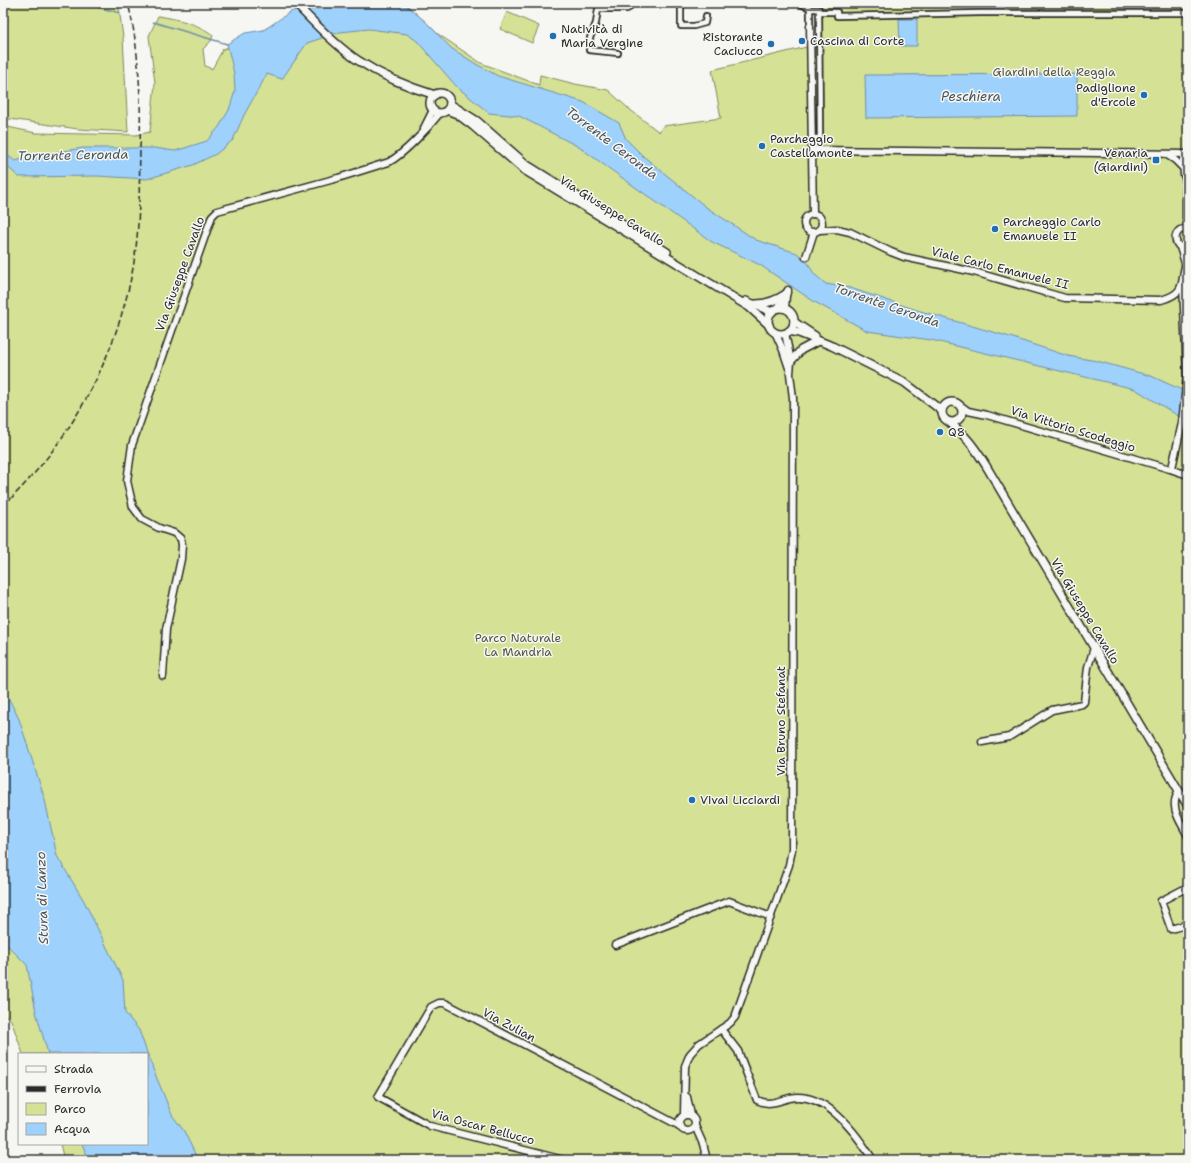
<svg xmlns="http://www.w3.org/2000/svg" width="1191" height="1163" font-family="'Shantell Sans',sans-serif">
	<style>
		.green { fill: #d5e194; stroke: #808660 }
		.water { fill: #9ed1fc; stroke: #708fa8 }
		.lines { fill: none; stroke-linecap: round; stroke-linejoin: round }
		.stream { stroke: #708fa8; stroke-width: 1.5 }
		.pedestrian-casing { stroke: #2b2b2b; stroke-width: 8 }
		.minor-casing { stroke: #2b2b2b; stroke-width: 9 }
		.tertiary-casing { stroke: #2b2b2b; stroke-width: 10 }
		.pedestrian { stroke: #f6f6f2; stroke-width: 4.5 }
		.minor { stroke: #f6f6f2; stroke-width: 6 }
		.tertiary { stroke: #f6f6f2; stroke-width: 7 }
		.rail { stroke: #2b2b2b; stroke-width: 1.5; stroke-dasharray: 6 3; stroke-linecap: butt }
		.poi-dot { fill: #1f6fb2; stroke: #f6f6f2; stroke-width: 1.5 }
		.labels { text-anchor: middle; dominant-baseline: central; stroke-width: 3; stroke-linejoin: round; paint-order: stroke }
		.poi-label { font-size: 12px; fill: #2b2b2b; stroke: #f6f6f2; text-anchor: start }
		.park-label { font-size: 12px; fill: #565845; stroke: #f6f6f2 }
		.street-label { font-size: 12px; fill: #2b2b2b; stroke: #f6f6f2 }
		.water-label { font-size: 13px; font-style: italic; fill: #48545f; stroke: #f6f6f2 }
	</style>
	<rect width="100%" height="100%" fill="#f6f6f2"/>
	<filter id="ink" filterUnits="userSpaceOnUse"><feTurbulence type="fractalNoise" baseFrequency=".025" numOctaves="2"/><feDisplacementMap in="SourceGraphic" scale="8" xChannelSelector="R" yChannelSelector="G"/><feConvolveMatrix kernelMatrix="1 2 1 2 8 2 1 2 1" color-interpolation-filters="sRGB"/></filter>
	<g filter="url(#ink)">
		<!-- green -->
		<g class="green">
			<path d="M3 3H117L119 8 123 37 128 132 78 129 3 118Z"/>
			<path d="M305 3H371L407 5 438 34 481 63 539 85 540 75 575 84 608 90 629 109 659 132 663 126 721 118 712 70 819 44 817 3H1188V1160H64L60 1144H147V1054H23L11 1020 3 1013V126L36 133 136 135 150 132 155 83 149 36 158 16C177 19 197 23 213 35L211 41 203 49 205 66 212 69 223 49 238 44 297 11Z"/>
			<path d="M507 12 539 26 532 43 500 29Z"/>
		</g>
		<!-- water -->
		<g class="water">
			<path d="M346 4 407 6 425 21 451 48 476 64 498 76 583 102 619 123 626 139 643 156 706 207 756 240 797 253 808 263 814 274 826 284 850 288 917 310 1010 337 1068 356 1097 361 1151 376 1184 391 1188 394V422L1135 389 931 340 867 331 813 301 760 265 712 242 579 147 519 116 489 113 457 87 417 41 407 34 369 29 340 32 307 43 282 79 267 74 244 115 233 140 216 154 193 165 147 179 97 176 19 177 3 163V152L15 161 38 155 83 148H154L175 151 207 141 219 127 229 110 235 91 234 73 227 44 245 33 264 30 290 12 314 5Z"/>
			<path d="M899 19H917V46H900Z"/>
			<path d="M1077 74V116L866 118 865 75Z"/>
			<path d="M3 687 19 719 45 800 57 856 84 901 123 980 125 1013 139 1030 153 1069 172 1115 184 1131 198 1160H89L82 1144H147V1054H48L36 1012 27 965 3 941Z"/>
		</g>
		<g class="lines">
			<!-- stream -->
			<g class="stream">
				<path d="M82 3 120 13"/>
				<path d="M153 22 227 44"/>
			</g>
			<defs>
				<g id="pedestrian">
					<path d="M681 3V26H694L705 23 706 16"/>
					<path d="M798 3 810 8V26"/>
					<path d="M810 9H819L820 138H812"/>
					<path d="M819 12H837V16L980 13H1188"/>
					<path d="M618 53 589 50 590 38 596 23 598 9H627L629 8V3"/>
				</g>
				<g id="minor">
					<path d="M810 26 813 214"/>
					<path d="M424 128 433 110"/>
					<path d="M812 150 1188 154"/>
					<path d="M1187 154 1183 159 1184 175 1186 180V219L1188 222"/>
					<path d="M1167 155 1175 160 1184 169"/>
					<circle cx="813" cy="223" r="9"/>
					<path d="M1188 228 1180 230C1174 235 1174 242 1180 247L1188 249"/>
					<path d="M819 230 837 229 850 232 891 252 904 257 974 272 1065 298 1161 300C1191 292 1178 278 1188 258"/>
					<path d="M1180 247 1185 263"/>
					<path d="M806 257 814 232"/>
					<path d="M778 308 788 290"/>
					<path d="M785 308 786 296"/>
					<path d="M775 332 783 350 789 368"/>
					<path d="M957 403 968 411 987 415 1170 469"/>
					<path d="M1172 468 1182 423 1187 376 1183 285"/>
					<path d="M1173 470 1188 475"/>
					<path d="M163 676 166 629 181 559 182 545 181 539 174 533 159 528 142 519 133 507 127 481 132 445 212 216 217 211 338 178 389 162C405 153 428 128 440 113"/>
					<path d="M982 742 1009 737 1052 710 1082 704 1084 702 1088 667 1094 648"/>
					<path d="M1179 791C1168 807 1181 822 1188 836"/>
					<path d="M1188 887 1161 901 1171 929 1188 924"/>
					<path d="M615 945 729 901 771 917"/>
					<path d="M721 1029 738 1051 757 1100C773 1108 782 1097 798 1097 830 1097 858 1136 873 1160"/>
					<path d="M687 1097 691 1115"/>
					<circle cx="687" cy="1123" r="8"/>
					<path d="M684 1115 685 1066 690 1054 699 1044 730 1023 735 1017 789 865 792 849 793 398 790 374 791 361 785 333"/>
					<path d="M695 1126 703 1144 707 1160"/>
					<path d="M564 1160 430 1126 378 1097 431 1007 439 1003H445L680 1126"/>
				</g>
				<g id="tertiary">
					<path d="M295 3C312 21 338 48 359 61 382 76 408 87 435 95"/>
					<circle cx="440" cy="103" r="10"/>
					<path d="M450 104 477 121 527 165 667 252"/>
					<path d="M447 110 457 114 473 126 524 170 749 307 769 325"/>
					<path d="M746 301 772 312"/>
					<path d="M756 304C767 304 777 300 786 294"/>
					<circle cx="781" cy="321" r="13"/>
					<path d="M794 322 815 336"/>
					<path d="M789 331 799 333 832 346 904 382 942 411"/>
					<path d="M791 361 801 350 818 341"/>
					<circle cx="952" cy="412" r="10"/>
					<path d="M949 422C965 434 975 448 985 464L1188 806"/>
				</g>
			</defs>
			<!-- pedestrian casing -->
			<use href="#pedestrian" class="pedestrian-casing"/>
			<!-- minor casing -->
			<use href="#minor" class="minor-casing"/>
			<!-- tertiary casing -->
			<use href="#tertiary" class="tertiary-casing"/>
			<!-- pedestrian -->
			<use href="#pedestrian" class="pedestrian"/>
			<!-- minor -->
			<use href="#minor" class="minor"/>
			<!-- tertiary -->
			<use href="#tertiary" class="tertiary"/>
			<!-- rail -->
			<path class="rail" d="M3 506C70 443 116 359 133 268 140 229 139 190 140 150 141 100 140 52 128 3"/>
		</g>
	</g>
	<!-- markers -->
	<g class="poi-dot">
		<circle cx="553" cy="36" r="4"/>
		<circle cx="802" cy="41" r="4"/>
		<circle cx="771" cy="44" r="4"/>
		<circle cx="1144" cy="95" r="4"/>
		<circle cx="762" cy="146" r="4"/>
		<rect x="1152" y="156" width="8" height="8" rx="2"/>
		<circle cx="995" cy="229" r="4"/>
		<circle cx="940" cy="432" r="4"/>
		<circle cx="692" cy="800" r="4"/>
	</g>
	<g class="labels">
		<!-- poi labels -->
		<g class="poi-label">
			<text x="561" y="29">Natività di<tspan x="561" dy="14">Maria Vergine</tspan></text>
			<text x="763" y="37" text-anchor="end">Ristorante<tspan x="763" dy="14">Caciucco</tspan></text>
			<text x="810" y="41">Cascina di Corte</text>
			<text x="1136" y="88" text-anchor="end">Padiglione<tspan x="1136" dy="14">d'Ercole</tspan></text>
			<text x="770" y="139">Parcheggio<tspan x="770" dy="14">Castellamonte</tspan></text>
			<text x="1148" y="153" text-anchor="end">Venaria<tspan x="1148" dy="14">(Giardini)</tspan></text>
			<text x="1003" y="222">Parcheggio Carlo<tspan x="1003" dy="14">Emanuele II</tspan></text>
			<text x="948" y="432">Q8</text>
			<text x="700" y="800">Vivai Licciardi</text>
		</g>
		<!-- park labels -->
		<g class="park-label">
			<text x="1054" y="72">Giardini della Reggia</text>
			<text x="518" y="638">Parco Naturale<tspan x="518" dy="14">La Mandria</tspan></text>
		</g>
		<!-- street labels -->
		<g class="street-label">
			<text transform="translate(612 211) rotate(32)">Via Giuseppe Cavallo</text>
			<text transform="translate(1000 268) rotate(14)">Viale Carlo Emanuele II</text>
			<text transform="translate(180 274) rotate(-70)">Via Giuseppe Cavallo</text>
			<text transform="translate(1073 429) rotate(17)">Via Vittorio Scodeggio</text>
			<text transform="translate(1085 611) rotate(59)">Via Giuseppe Cavallo</text>
			<text transform="translate(781 721) rotate(-90)">Via Bruno Stefanat</text>
			<text transform="translate(509 1025) rotate(28)">Via Zulian</text>
			<text transform="translate(483 1127) rotate(15)">Via Oscar Bellucco</text>
		</g>
		<!-- water labels -->
		<g class="water-label">
			<text x="971" y="96">Peschiera</text>
			<text transform="translate(612 143) rotate(37)">Torrente Ceronda</text>
			<text transform="translate(73 155) rotate(-1)">Torrente Ceronda</text>
			<text transform="translate(887 305) rotate(19)">Torrente Ceronda</text>
			<text transform="translate(42 898) rotate(-92)">Stura di Lanzo</text>
		</g>
	</g>
	<!-- margin -->
	<rect width="1191" height="1163" fill="none" stroke="#f6f6f2" stroke-width="16"/>
	<rect x="8" y="8" width="1175" height="1147" fill="none" stroke="#2b2b2b" stroke-width="1.5" filter="url(#ink)"/>
	<!-- legend -->
	<rect x="18" y="1053" width="130" height="92" fill="#f6f6f2" stroke="#a5a5a2"/>
	<rect x="26" y="1066" width="20" height="6" fill="#f6f6f2" stroke="#a5a5a2"/>
	<text x="54" y="1073" font-size="12" fill="#2b2b2b">Strada</text>
	<rect x="26" y="1086" width="20" height="6" fill="#2b2b2b" stroke="#a5a5a2"/>
	<text x="54" y="1093" font-size="12" fill="#2b2b2b">Ferrovia</text>
	<rect x="26" y="1103" width="20" height="12" fill="#d5e194" stroke="#a5a5a2"/>
	<text x="54" y="1113" font-size="12" fill="#2b2b2b">Parco</text>
	<rect x="26" y="1123" width="20" height="12" fill="#9ed1fc" stroke="#a5a5a2"/>
	<text x="54" y="1133" font-size="12" fill="#2b2b2b">Acqua</text>
</svg>
